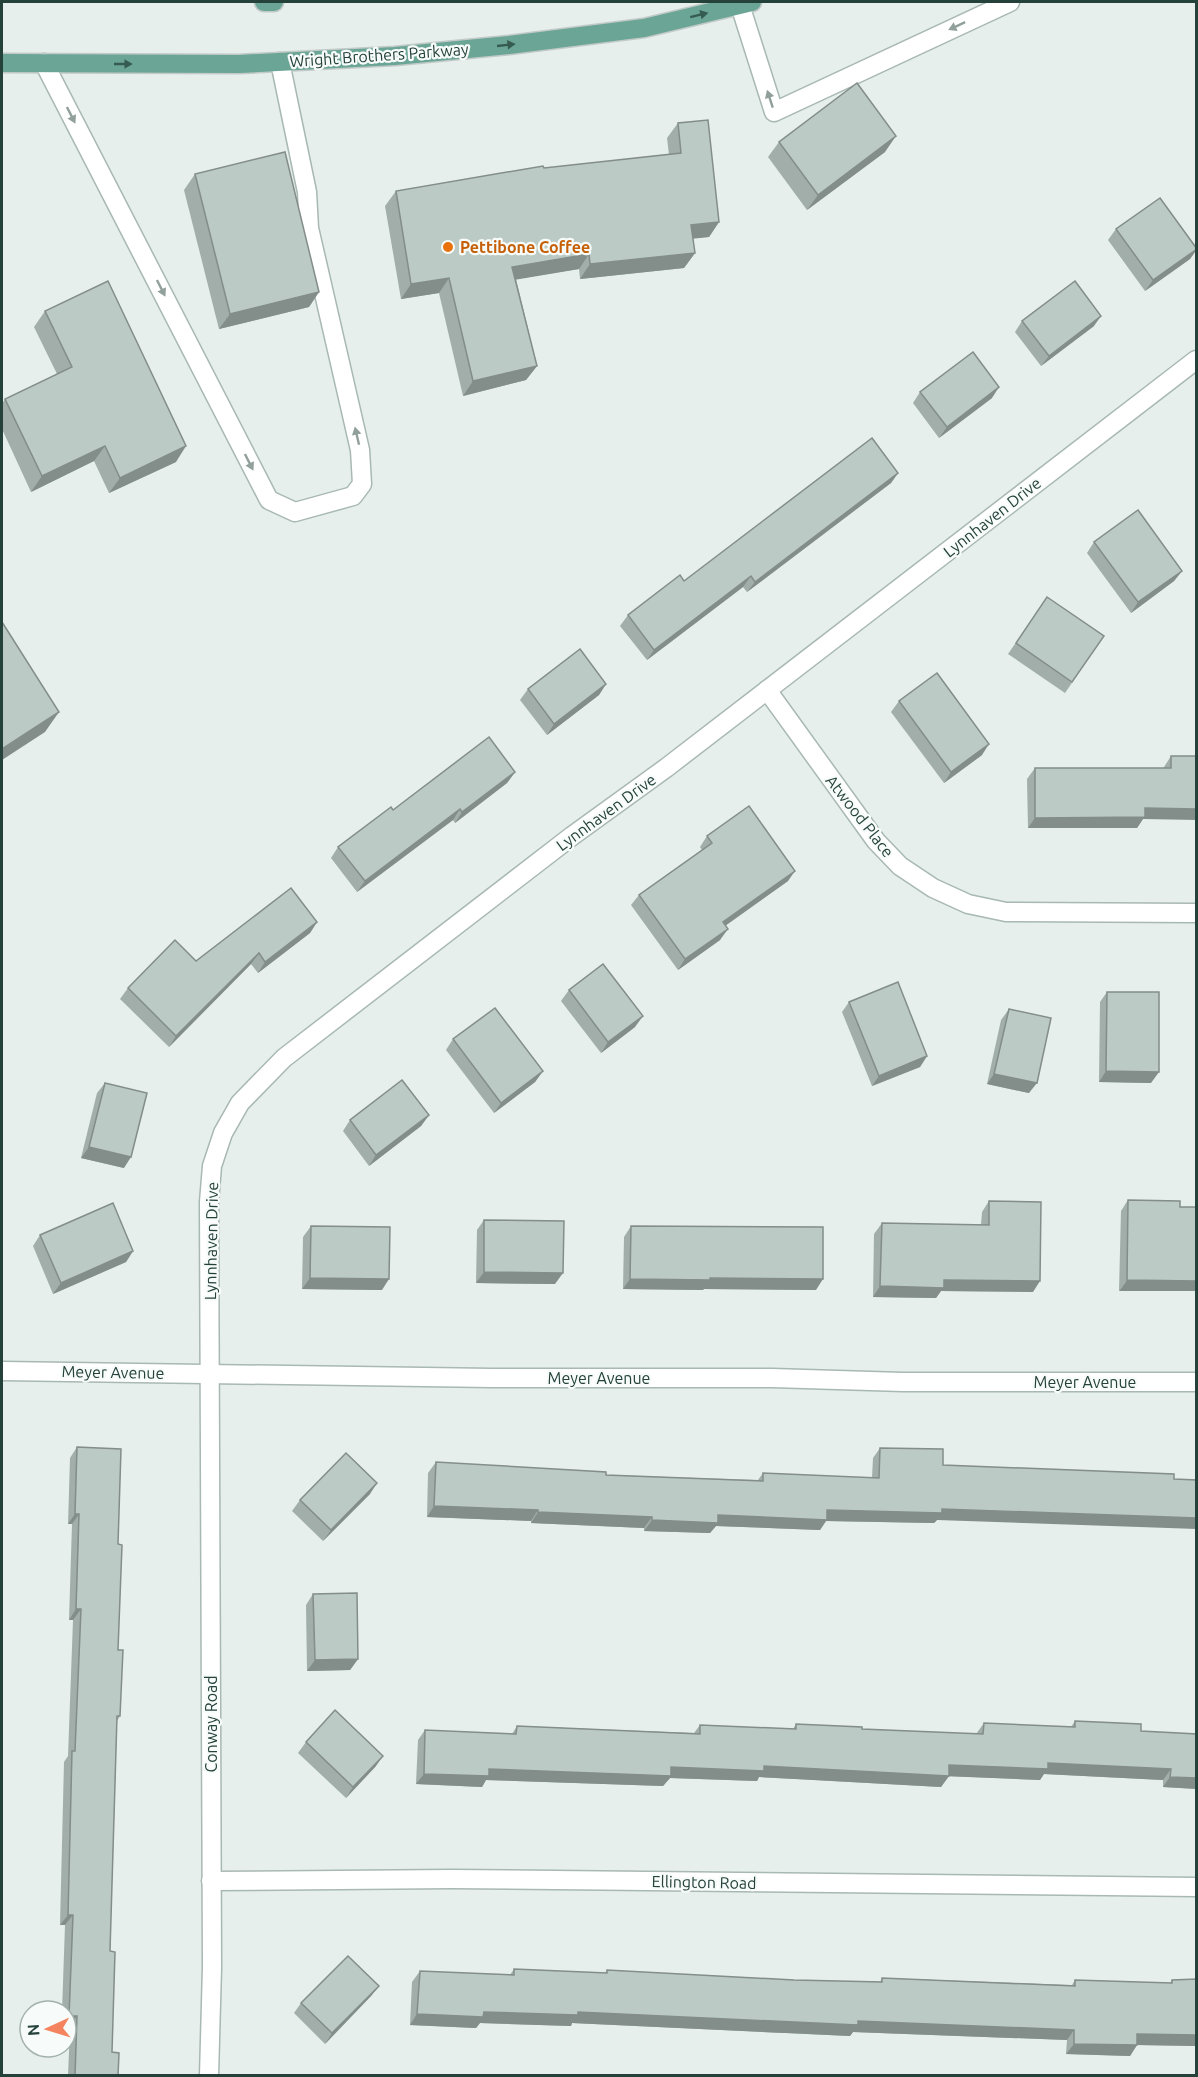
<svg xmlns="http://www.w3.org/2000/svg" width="1198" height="2077" font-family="Ubuntu,sans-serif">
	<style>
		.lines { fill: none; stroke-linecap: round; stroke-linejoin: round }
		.lane-casing { stroke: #a8b8b2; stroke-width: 21 }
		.street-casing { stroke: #a8b8b2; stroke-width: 21 }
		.primary-casing { stroke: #c2cac8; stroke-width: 21 }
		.lane { stroke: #fff; stroke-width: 18 }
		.street { stroke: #fff; stroke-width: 18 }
		.primary { stroke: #6aa596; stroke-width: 18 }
		.wall { fill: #a1aea9 }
		.shaded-wall { fill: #838d89 }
		.building { fill: #bbcac4; stroke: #838d89; stroke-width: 1.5 }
		.oneway { fill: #365b51 }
		.oneway2 { fill: #92a09c }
		.food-dot { fill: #e8710a; stroke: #f7fbf9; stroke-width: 2 }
		.labels { text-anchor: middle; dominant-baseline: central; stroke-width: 4.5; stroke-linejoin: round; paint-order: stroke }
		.street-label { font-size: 16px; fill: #24423a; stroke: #f7fbf9 }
		.food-label { font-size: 16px; font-weight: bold; fill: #c56008; stroke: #f7fbf9; text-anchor: start }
	</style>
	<rect width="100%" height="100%" fill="#e6efeb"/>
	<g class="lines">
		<defs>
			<g id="lane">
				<path d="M740 5 774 112 1010 2"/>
				<path d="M44 63 269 500 295 512 353 496 362 484 360 450 309 228 307 192 280 62"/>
			</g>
			<g id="street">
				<path d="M767 690 876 841 900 866 933 888 968 904 1006 912 1196 913"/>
				<path d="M2 1371 492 1378H772L903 1382H1196"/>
				<path d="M211 1881 452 1879 1196 1887"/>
				<path d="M209 2076 212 1967 209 1202 212 1166 223 1133 240 1103 284 1058 572 836 666 768 1196 360"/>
			</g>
			<g id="primary">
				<path d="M264 2H274"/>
				<path d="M2 63 239 64 395 56 509 45 644 28 752 2"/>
			</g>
		</defs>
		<!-- lane casing -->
		<use href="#lane" class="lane-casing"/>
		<!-- street casing -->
		<use href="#street" class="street-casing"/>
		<!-- primary casing -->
		<use href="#primary" class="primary-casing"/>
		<!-- lane -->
		<use href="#lane" class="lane"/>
		<!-- street -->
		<use href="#street" class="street"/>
		<!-- primary -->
		<use href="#primary" class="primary"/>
	</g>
	<!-- wall -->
	<g class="wall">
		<path d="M678 123 719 222 709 237 693 238 695 253 684 268 580 279 579 269 516 279 537 366 526 380 463 396 439 293 401 299 385 206 396 191 544 168 669 155 667 138Z"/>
		<path d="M779 142 885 152 807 210 768 157Z"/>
		<path d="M195 174 319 292 309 307 219 329 184 190Z"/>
		<path d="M1116 229 1197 249 1190 259 1145 291 1108 240Z"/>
		<path d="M45 311 176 462 109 493 94 461 31 492 2 429V404L5 399 57 374 34 327Z"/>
		<path d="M1022 321 1094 326 1041 366 1015 332Z"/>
		<path d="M920 392 992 398 939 438 913 403Z"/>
		<path d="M898 473 891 483 747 592 743 587 647 660 620 626 628 615 684 581Z"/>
		<path d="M1094 542 1182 571 1174 581 1131 613 1087 553Z"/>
		<path d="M1047 597 1104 636 1065 693 1008 654Z"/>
		<path d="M606 684 599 695 547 735 520 700 528 689Z"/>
		<path d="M899 701 982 755 944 783 891 712Z"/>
		<path d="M1171 756H1197L1143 819 1137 828H1028L1027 779 1035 768H1164V767Z"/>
		<path d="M515 772 507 783 455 823 453 820 357 892 331 858 338 847 393 810Z"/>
		<path d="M707 836 788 881 725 926 720 940 678 970 631 905 639 895 702 850 700 847Z"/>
		<path d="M317 922 310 933 258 973 251 964 169 1047 120 999 128 988 196 961Z"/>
		<path d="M569 990 635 1027 601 1053 561 1001Z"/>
		<path d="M1107 992 1151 1083 1099 1082 1100 1002Z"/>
		<path d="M849 1002 927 1056 920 1067 872 1086 842 1012Z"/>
		<path d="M1009 1009 1029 1093 987 1084 1001 1020Z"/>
		<path d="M453 1039 543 1071 535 1082 494 1113 446 1050Z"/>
		<path d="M105 1083 124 1168 81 1158 97 1093Z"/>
		<path d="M429 1115 421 1126 369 1166 343 1131 350 1120Z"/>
		<path d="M1128 1200 1180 1207 1119 1291 1121 1211Z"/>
		<path d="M989 1201 1033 1292 941 1291 936 1298 873 1297 874 1234 882 1223 981 1225 982 1212Z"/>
		<path d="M484 1220 555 1284 476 1283 477 1230Z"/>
		<path d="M311 1226 382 1290 302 1289 303 1237Z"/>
		<path d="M631 1226 816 1290 704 1289 703 1290 623 1289 624 1237Z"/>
		<path d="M40 1235 133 1251 126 1262 53 1294 33 1246Z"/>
		<path d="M77 1447 118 1544V1650L120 1716 117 1721 110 1951 112 2052 118 2076H68L70 2027H66V2011H62L65 1925H60L64 1762 68 1756 73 1620H69L72 1524H68L70 1458Z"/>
		<path d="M880 1448 937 1520 934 1523 826 1521 820 1530 716 1526 710 1533 644 1531V1528L531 1523V1521L427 1517 428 1473 436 1462 606 1475 758 1480 763 1473 872 1478 873 1458Z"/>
		<path d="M370 1494 323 1541 292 1511 300 1500Z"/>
		<path d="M313 1594 358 1659 350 1670 307 1671 306 1605Z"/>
		<path d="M1075 1721 1141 1731 1197 1734V1789L1163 1787V1780L1044 1774 1040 1780 949 1776 941 1787 759 1777 757 1781 670 1778 663 1786 486 1780 482 1787 416 1784 418 1740 425 1730 512 1734 517 1726 694 1733 700 1725 793 1729 796 1724 862 1729 976 1734 984 1723 1071 1727Z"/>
		<path d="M306 1742 376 1766 346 1798 298 1753Z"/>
		<path d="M514 1969 605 1973 607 1970 794 1980 880 1982 882 1978 1072 1985 1075 1980 1170 1983 1172 1980 1197 1979V2046L1137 2045 1130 2056 1066 2054 1067 2040 853 2032 850 2036 572 2023 571 2026 480 2023 476 2028 410 2025 412 1982 420 1971 510 1975Z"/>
		<path d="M379 1986 371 1996 325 2044 294 2013 301 2003Z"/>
	</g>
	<!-- shaded-wall -->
	<g class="shaded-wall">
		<path d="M896 136 885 152 807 210 818 195Z"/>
		<path d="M719 222 709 237 681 240 691 225Z"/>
		<path d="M1197 249 1190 259 1145 291 1153 280Z"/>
		<path d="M695 253 684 268 580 279 590 264Z"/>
		<path d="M589 254 579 269 502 282 512 267Z"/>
		<path d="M449 278 439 293 401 299 411 284Z"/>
		<path d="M319 292 309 307 219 329 230 314Z"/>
		<path d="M1101 316 1094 326 1041 366 1049 356Z"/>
		<path d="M537 366 526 380 463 396 473 381Z"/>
		<path d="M999 387 992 398 939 438 947 427Z"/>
		<path d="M105 446 94 461 31 492 42 476Z"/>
		<path d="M186 446 176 462 109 493 120 478Z"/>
		<path d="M898 473 891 483 747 592 755 582Z"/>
		<path d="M1182 571 1174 581 1131 613 1138 602Z"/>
		<path d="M751 576 743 587 647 660 654 650Z"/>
		<path d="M606 684 599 695 547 735 554 724Z"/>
		<path d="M59 712 45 732 2 760V749Z"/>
		<path d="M989 744 982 755 944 783 951 772Z"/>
		<path d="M515 772 507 783 455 823 462 812Z"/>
		<path d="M1145 808 1197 809V820L1143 819 1137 828H1028L1035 818Z"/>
		<path d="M460 809 453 820 357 892 365 881Z"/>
		<path d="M795 871 788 881 715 933 723 922Z"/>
		<path d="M317 922 310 933 258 973 265 962Z"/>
		<path d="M728 929 720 940 678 970 685 959Z"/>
		<path d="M259 953 251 964 169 1047 176 1036Z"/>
		<path d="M643 1016 635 1027 601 1053 608 1042Z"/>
		<path d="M927 1056 920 1067 872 1086 879 1076Z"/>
		<path d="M543 1071 535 1082 494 1113 501 1103Z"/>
		<path d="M1106 1071 1159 1072 1151 1083 1099 1082Z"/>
		<path d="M994 1074 1037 1083 1029 1093 987 1084Z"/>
		<path d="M429 1115 421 1126 369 1166 376 1155Z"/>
		<path d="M89 1147 131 1157 124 1168 81 1158Z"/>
		<path d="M133 1251 126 1262 53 1294 61 1283Z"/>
		<path d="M484 1272 563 1273 555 1284 476 1283Z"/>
		<path d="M310 1278 389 1279 382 1290 302 1289Z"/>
		<path d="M710 1278 823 1279 816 1290 704 1289 703 1290 623 1289 630 1279Z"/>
		<path d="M944 1280 1040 1281 1033 1292 941 1291 936 1298 873 1297 880 1286Z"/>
		<path d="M1127 1280 1197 1281V1291H1119Z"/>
		<path d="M377 1483 370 1494 323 1541 331 1530Z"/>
		<path d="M434 1506 538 1510 531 1521 427 1517Z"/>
		<path d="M942 1509 1197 1518V1529L937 1520 934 1523 826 1521 820 1530 716 1526 710 1533 644 1531 652 1520 718 1515 827 1510Z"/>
		<path d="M538 1512 652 1517 644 1528 531 1523Z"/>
		<path d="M75 1514H79L72 1524H68Z"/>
		<path d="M76 1609H81L73 1620H69Z"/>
		<path d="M358 1659 350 1670 307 1671 315 1660Z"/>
		<path d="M383 1756 376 1766 346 1798 353 1787Z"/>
		<path d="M1048 1763 1171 1769 1163 1780 1044 1774 1040 1780 942 1776 949 1765Z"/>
		<path d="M764 1766 949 1776 941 1787 759 1777 757 1781 670 1778 663 1786 486 1780 482 1787 416 1784 424 1774 489 1769Z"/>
		<path d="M1170 1777 1197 1778V1789L1163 1787Z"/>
		<path d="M68 1915H73L65 1925H60Z"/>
		<path d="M379 1986 371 1996 325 2044 332 2033Z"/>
		<path d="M484 2012H578L858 2021 1074 2030 1067 2040 853 2032 850 2036 572 2023 571 2026 480 2023 476 2028 410 2025 417 2014Z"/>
		<path d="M69 2016H77L70 2027H66V2020Z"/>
		<path d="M1137 2034 1197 2035V2046L1137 2045 1130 2056 1066 2054 1074 2044Z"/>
	</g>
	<!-- building -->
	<g class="building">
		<path d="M857 83 896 136 818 195 779 142Z"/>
		<path d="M708 120 719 222 691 225 695 253 590 264 589 254 512 267 537 366 473 381 449 278 411 284 396 191 543 166 544 168 681 153 678 123Z"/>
		<path d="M285 152 319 292 230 314 195 174Z"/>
		<path d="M1160 198 1197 249 1153 280 1116 229Z"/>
		<path d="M108 281 186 446 120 478 105 446 42 476 5 399 72 367 45 311Z"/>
		<path d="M1075 281 1101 316 1049 356 1022 321Z"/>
		<path d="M973 352 999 387 947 427 920 392Z"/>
		<path d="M872 438 898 473 755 582 751 576 654 650 628 615 680 575 684 581Z"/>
		<path d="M1138 510 1182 571 1138 602 1094 542Z"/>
		<path d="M1047 597 1104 636 1072 682 1016 643Z"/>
		<path d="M2 622 59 712 2 749Z"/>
		<path d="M580 649 606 684 554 724 528 689Z"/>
		<path d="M937 673 989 744 951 772 899 701Z"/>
		<path d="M489 737 515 772 462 812 460 809 365 881 338 847 391 807 393 810Z"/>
		<path d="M1171 756H1197V809L1145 808V817L1035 818V768H1171Z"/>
		<path d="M749 806 795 871 723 922 728 929 685 959 639 895 712 843 707 836Z"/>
		<path d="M291 888 317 922 265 962 259 953 176 1036 128 988 175 940 196 961Z"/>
		<path d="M603 964 643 1016 608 1042 569 990Z"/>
		<path d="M898 982 927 1056 879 1076 849 1002Z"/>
		<path d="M1107 992H1159V1072L1106 1071Z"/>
		<path d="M495 1008 543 1071 501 1103 453 1039Z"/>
		<path d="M1009 1009 1051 1018 1037 1083 994 1074Z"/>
		<path d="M402 1080 429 1115 376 1155 350 1120Z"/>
		<path d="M105 1083 147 1093 131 1157 89 1147Z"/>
		<path d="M1128 1200 1180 1201V1207H1197V1281L1127 1280Z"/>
		<path d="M989 1201 1041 1202 1040 1281 944 1280V1288L880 1286 882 1223 989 1225Z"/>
		<path d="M113 1203 133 1251 61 1283 40 1235Z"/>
		<path d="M484 1220 564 1221 563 1273 484 1272Z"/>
		<path d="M311 1226 390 1227 389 1279 310 1278Z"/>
		<path d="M631 1226 823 1227V1279L710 1278V1280L630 1279Z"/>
		<path d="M77 1447 121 1449 118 1544 122 1545 118 1650H123L120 1716H117L110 1951 115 1952 112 2052 119 2053 118 2076H75L77 2016H69L73 1915H68L72 1751H75L81 1609H76L79 1514H75Z"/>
		<path d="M880 1448 943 1449V1465L1174 1474V1479L1197 1480V1518L942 1509V1513L827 1510V1520L718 1515V1523L652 1520V1517L538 1512V1510L434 1506 436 1462 606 1472V1475L763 1481V1473L879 1478Z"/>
		<path d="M346 1453 377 1483 331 1530 300 1500Z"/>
		<path d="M357 1593 358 1659 315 1660 313 1594Z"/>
		<path d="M335 1710 383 1756 353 1787 306 1742Z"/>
		<path d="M1075 1721 1141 1724V1731L1197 1734V1778L1170 1777 1171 1769 1048 1763V1769L949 1765V1776L764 1766V1771L671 1767V1776L489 1769V1776L424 1774 425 1730 516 1734 517 1726 700 1734V1725L796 1729V1724L862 1727V1729L983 1734 984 1723 1075 1727Z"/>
		<path d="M348 1956 379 1986 332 2033 301 2003Z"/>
		<path d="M514 1969 607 1973V1970L794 1980 882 1982V1978L1075 1986V1980L1172 1983V1980L1197 1979V2035L1137 2034V2045L1074 2044V2030L858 2021V2025L578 2012V2015L484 2012 483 2017 417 2014 420 1971 514 1975Z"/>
	</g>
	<!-- one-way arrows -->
	<defs><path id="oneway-solid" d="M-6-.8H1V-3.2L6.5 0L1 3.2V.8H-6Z" transform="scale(1.5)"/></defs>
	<g class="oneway">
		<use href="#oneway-solid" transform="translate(699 15) rotate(-14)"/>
		<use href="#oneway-solid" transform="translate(506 45) rotate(-6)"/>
		<use href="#oneway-solid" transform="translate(123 64)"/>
	</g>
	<g class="oneway2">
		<use href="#oneway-solid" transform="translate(957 26) rotate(155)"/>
		<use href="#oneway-solid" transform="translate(770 99) rotate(-108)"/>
		<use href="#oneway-solid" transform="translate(71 115) rotate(63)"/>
		<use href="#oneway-solid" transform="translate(161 288) rotate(63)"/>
		<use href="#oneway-solid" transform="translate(357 436) rotate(-103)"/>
		<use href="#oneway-solid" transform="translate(249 462) rotate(63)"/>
	</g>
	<!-- markers -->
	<circle class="food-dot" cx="448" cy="247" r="6"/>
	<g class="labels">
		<!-- street labels -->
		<g class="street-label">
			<text transform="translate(379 55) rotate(-4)">Wright Brothers Parkway</text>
			<text transform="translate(992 517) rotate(-38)">Lynnhaven Drive</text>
			<text transform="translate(606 812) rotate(-36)">Lynnhaven Drive</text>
			<text transform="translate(860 816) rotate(52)">Atwood Place</text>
			<text transform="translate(211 1241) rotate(-89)">Lynnhaven Drive</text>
			<text transform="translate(113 1372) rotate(1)">Meyer Avenue</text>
			<text x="599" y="1378">Meyer Avenue</text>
			<text x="1085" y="1382">Meyer Avenue</text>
			<text transform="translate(211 1724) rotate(-90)">Conway Road</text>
			<text transform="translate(704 1882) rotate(1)">Ellington Road</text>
		</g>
		<!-- food labels -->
		<g class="food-label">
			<text x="460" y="247">Pettibone Coffee</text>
		</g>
	</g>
	<!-- border -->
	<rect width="1198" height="2077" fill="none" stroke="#24423a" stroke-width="6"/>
	<!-- north arrow -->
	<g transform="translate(48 2029) rotate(266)"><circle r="28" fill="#f7fbf9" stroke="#a3b1ad" stroke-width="1.5"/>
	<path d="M0-4.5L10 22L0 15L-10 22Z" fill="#f4845f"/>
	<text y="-9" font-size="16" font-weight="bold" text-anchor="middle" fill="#24423a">N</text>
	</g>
</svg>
